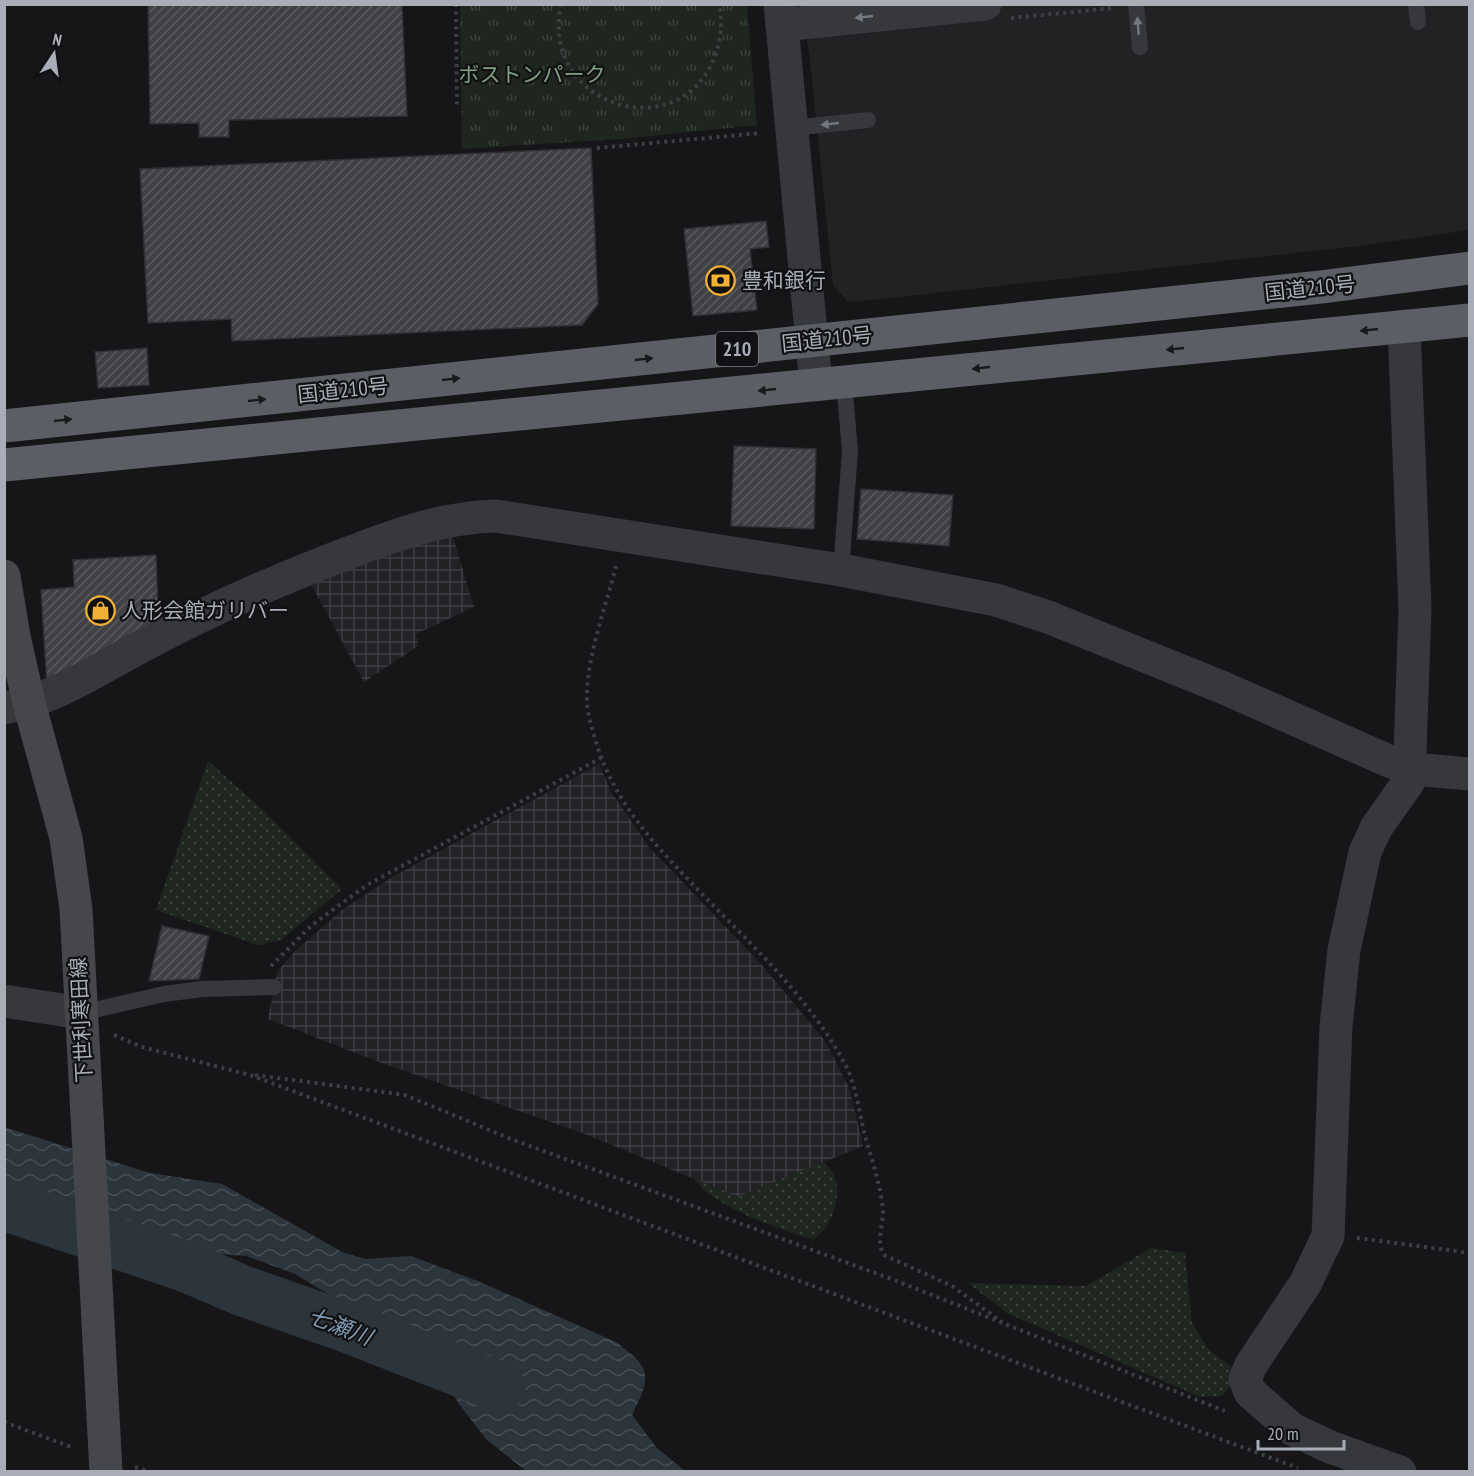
<svg xmlns="http://www.w3.org/2000/svg" width="1474" height="1476" font-family="'PT Sans Narrow','Noto Sans JP',sans-serif">
	<style>
		.built { fill: #222225 }
		.industrial { fill: url(#industrial-grid) }
		.grass { fill: url(#grass-dots) }
		.park { fill: url(#park-tufts) }
		.water { fill: url(#water-waves) }
		.lines { fill: none; stroke-linecap: round; stroke-linejoin: round }
		.river { stroke: #2c353c; stroke-width: 51 }
		.building { fill: url(#building-hatch); stroke: #303034; stroke-width: 1.5 }
		.path { stroke: #3d3f44; stroke-width: 4; stroke-dasharray: 3 4.5; stroke-linecap: butt }
		.service { stroke: #37383d; stroke-width: 16 }
		.minor { stroke: #37383d; stroke-width: 33 }
		.tertiary { stroke: #37383d; stroke-width: 33 }
		.secondary { stroke: #45474d; stroke-width: 33 }
		.trunk { stroke: #5b5e65; stroke-width: 33 }
		.oneway { fill: #757881 }
		.oneway2 { fill: #18191b }
		.labels { text-anchor: middle; dominant-baseline: central; stroke-width: 4.5; stroke-linejoin: round; paint-order: stroke }
		.shield { fill: #111113; stroke: #7b7e86; stroke-width: 1.5 }
		.shield-label { font-size: 20px; font-weight: bold; fill: #a8adb8 }
		.park-label { font-size: 21px; fill: #7fa381; stroke: #111113 }
		.poi-label { font-size: 21px; fill: #a8adb8; stroke: #111113; text-anchor: start }
		.street-label { font-size: 21px; fill: #a8adb8; stroke: #111113 }
		.water-label { font-size: 22px; font-style: italic; fill: #7f9bb3; stroke: #111113 }
	</style>
	<defs>
		<pattern id="industrial-grid" width="8" height="8" patternUnits="userSpaceOnUse" patternTransform="scale(1.5)"><rect width="8" height="8" fill="#222225"/><path d="M0 4h8M4 0v8" fill="none" stroke="#3f3f43"/></pattern>
		<pattern id="grass-dots" width="8" height="8" patternUnits="userSpaceOnUse" patternTransform="scale(1.5)"><rect width="8" height="8" fill="#1e261f"/><path d="M2 2h.1M6 6h.1" fill="none" stroke="#3c433d" stroke-width="1.8" stroke-linecap="round"/></pattern>
		<pattern id="park-tufts" width="24" height="20" patternUnits="userSpaceOnUse" patternTransform="scale(1.5)"><rect width="24" height="20" fill="#1e261f"/><path d="M3 7l-1-3M5 7V3M7 7l1-3M15 17l-1-3M17 17v-4M19 17l1-3" fill="none" stroke="#3c433d"/></pattern>
		<pattern id="water-waves" width="16" height="10" patternUnits="userSpaceOnUse" patternTransform="scale(1.5)"><rect width="16" height="10" fill="#2c353c"/><path d="M0 5q4-4 8 0t8 0" fill="none" stroke="#485056"/></pattern>
		<pattern id="building-hatch" width="6" height="6" patternUnits="userSpaceOnUse" patternTransform="scale(1.5)"><rect width="6" height="6" fill="#404145"/><path d="M-1 1l2-2M0 6l6-6M5 7l2-2" fill="none" stroke="#595a5e"/></pattern>
	</defs>
	<rect width="100%" height="100%" fill="#161618"/>
	<!-- built -->
	<path class="built" d="M801 5H1469V230L1367 245 854 302 847 301 833 285 810 60Z"/>
	<!-- industrial -->
	<g class="industrial">
		<path d="M452 533 474 607 416 634 418 646 364 682 312 586 301 581Z"/>
		<path d="M599 764 612 793 649 847 762 965 826 1042 850 1090 863 1146 738 1197 585 1134 379 1062 268 1019 277 972 295 951 342 910 394 876Z"/>
	</g>
	<!-- grass -->
	<g class="grass">
		<path d="M208 761 263 810 342 889 281 940 258 945 156 910Z"/>
		<path d="M823 1162C849 1179 836 1226 813 1239 788 1234 704 1202 695 1179L738 1197Z"/>
		<path d="M1151 1248 1185 1253 1192 1323 1209 1350 1236 1370 1234 1382 1222 1396 1200 1397 1007 1313 968 1283 1086 1286Z"/>
	</g>
	<!-- park -->
	<path class="park" d="M460 5H747L757 125 621 139 462 149Z"/>
	<!-- water -->
	<path class="water" d="M4 1127 150 1173 222 1184 344 1253 366 1259 411 1256 480 1282 616 1342C653 1369 651 1376 632 1415L657 1448 685 1471H526L486 1439 459 1404 424 1346 403 1332 360 1313 295 1274 247 1256 192 1252 149 1260 5 1231Z"/>
	<g class="lines">
		<!-- river -->
		<path class="river" d="M4 1205 187 1267 243 1291 349 1328 500 1387"/>
	</g>
	<!-- building -->
	<g class="building">
		<path d="M148 4H402L407 116 229 120V137H199V123L150 124Z"/>
		<path d="M591 148 598 304 582 325 232 341 231 319 148 323 140 169Z"/>
		<path d="M766 221 769 247 750 249 757 310 693 316 684 229Z"/>
		<path d="M147 348 149 385 98 388 95 352Z"/>
		<path d="M734 446 816 449 814 529 731 526Z"/>
		<path d="M861 489 953 495 949 546 857 539Z"/>
		<path d="M156 555 159 630 47 687 41 590 74 587 73 560Z"/>
		<path d="M162 926 209 936 199 979 149 981Z"/>
	</g>
	<g class="lines">
		<!-- path -->
		<g class="path">
			<path d="M456 4 457 108"/>
			<path d="M561 4C539 105 676 149 714 59 721 41 723 23 719 4"/>
			<path d="M1011 18 1114 8"/>
			<path d="M597 148 761 133"/>
			<path d="M616 566C606 607 585 660 587 703 588 716 592 729 596 742 615 805 657 847 701 893 753 946 811 1000 846 1066 857 1088 859 1113 865 1136 872 1161 881 1185 883 1211 883 1225 876 1243 884 1255L952 1286 1002 1322"/>
			<path d="M271 966 312 925 367 885 601 758"/>
			<path d="M114 1035 142 1047 250 1075 1298 1468"/>
			<path d="M255 1075 405 1095 511 1139 894 1280 1225 1411"/>
			<path d="M1357 1238 1470 1253"/>
			<path d="M4 1422 74 1448"/>
			<path d="M135 1467 150 1472"/>
		</g>
		<!-- service -->
		<g class="service">
			<path d="M1136 4 1140 47"/>
			<path d="M1416 4 1418 22"/>
			<path d="M792 128 868 120"/>
			<path d="M841 570 850 451 844 382"/>
			<path d="M81 1013 164 994 202 989 274 987"/>
		</g>
		<!-- minor -->
		<g class="minor">
			<path d="M4 708C56 699 98 669 144 645 209 610 275 581 343 555 392 536 442 517 496 516L841 570 996 600 1048 617 1224 688 1391 762 1424 770 1470 774"/>
			<path d="M4 1001 81 1013"/>
			<path d="M1400 1472 1330 1447 1292 1429 1250 1392 1245 1379 1251 1365 1305 1284 1328 1236 1336 1026 1344 950 1365 852 1376 828 1409 781 1415 609 1404 326"/>
		</g>
		<!-- tertiary -->
		<g class="tertiary">
			<path d="M780 4 816 385"/>
			<path d="M782 25 985 4"/>
		</g>
		<!-- secondary -->
		<path class="secondary" d="M4 576 14 636 29 703 66 838 76 909 106 1472"/>
		<!-- trunk -->
		<g class="trunk">
			<path d="M4 426 1321 287 1470 268"/>
			<path d="M4 465 1470 320"/>
		</g>
	</g>
	<!-- one-way arrows -->
	<defs><path id="oneway-solid" d="M-6-.8H1V-3.2L6.5 0L1 3.2V.8H-6Z" transform="scale(1.5)"/></defs>
	<g class="oneway">
		<use href="#oneway-solid" transform="translate(864 17) rotate(174)"/>
		<use href="#oneway-solid" transform="translate(1138 26) rotate(-95)"/>
		<use href="#oneway-solid" transform="translate(830 124) rotate(174)"/>
	</g>
	<g class="oneway2">
		<use href="#oneway-solid" transform="translate(1369 330) rotate(174)"/>
		<use href="#oneway-solid" transform="translate(1175 349) rotate(174)"/>
		<use href="#oneway-solid" transform="translate(644 359) rotate(-6)"/>
		<use href="#oneway-solid" transform="translate(981 368) rotate(174)"/>
		<use href="#oneway-solid" transform="translate(451 379) rotate(-6)"/>
		<use href="#oneway-solid" transform="translate(767 390) rotate(174)"/>
		<use href="#oneway-solid" transform="translate(257 400) rotate(-6)"/>
		<use href="#oneway-solid" transform="translate(63 420) rotate(-6)"/>
	</g>
	<!-- icons -->
	<defs>
		<symbol id="bank-ring" viewBox="-11 -11 22 22"><circle r="9.5" fill="#111113" stroke="#f2b134" stroke-width="1.5"/><path d="M-6-4H6V4H-6ZM0-2.3a2.3 2.3 0 1 0 0 4.6a2.3 2.3 0 1 0 0-4.6Z" fill="#f2b134"/></symbol>
		<symbol id="shop-ring" viewBox="-11 -11 22 22"><circle r="9.5" fill="#111113" stroke="#f2b134" stroke-width="1.5"/><path d="M-5-2.5h2.3a2.7 3.5 0 0 1 5.4 0H5L5.5 6h-11ZM-1.5-2.5h3a1.5 2.3 0 0 0-3 0Z" fill="#f2b134"/></symbol>
	</defs>
	<g fill-rule="evenodd">
		<use href="#bank-ring" x="704" y="264" width="33" height="33"/>
		<use href="#shop-ring" x="84" y="594" width="33" height="33"/>
	</g>
	<g class="labels">
		<!-- shield labels -->
		<rect class="shield" x="716" y="332" width="42" height="34" rx="4.5"/>
		<g class="shield-label">
			<text x="737" y="349">210</text>
		</g>
		<!-- park labels -->
		<g class="park-label">
			<text x="532" y="74">ボストンパーク</text>
		</g>
		<!-- poi labels -->
		<g class="poi-label">
			<text x="742" y="280">豊和銀行</text>
			<text x="121" y="610">人形会館ガリバー</text>
		</g>
		<!-- street labels -->
		<g class="street-label">
			<text transform="translate(1310 288) rotate(-6)">国道210号</text>
			<text transform="translate(827 339) rotate(-6)">国道210号</text>
			<text transform="translate(343 390) rotate(-6)">国道210号</text>
			<text transform="translate(81 1020) rotate(-93)">下世利寒田線</text>
		</g>
		<!-- water labels -->
		<g class="water-label">
			<text transform="translate(340 1326) rotate(21)">七瀬川</text>
		</g>
	</g>
	<!-- border -->
	<rect width="1474" height="1476" fill="none" stroke="#a8adb8" stroke-width="12"/>
	<!-- north arrow -->
	<g transform="translate(54 54) rotate(13)" stroke="#111113" stroke-width="4.5" paint-order="stroke">
	<path d="M0-4.5L10 22L0 15L-10 22Z" fill="#a8adb8"/>
	<text y="-9" font-size="16" font-weight="bold" text-anchor="middle" fill="#a8adb8">N</text>
	</g>
	<!-- scale -->
	<path d="M1258 1440v9h86v-9" fill="none" stroke="#a8adb8" stroke-width="3"/>
	<text x="1267" y="1440" font-size="18" fill="#a8adb8" stroke="#111113" stroke-width="4.5" paint-order="stroke">20 m</text>
</svg>
